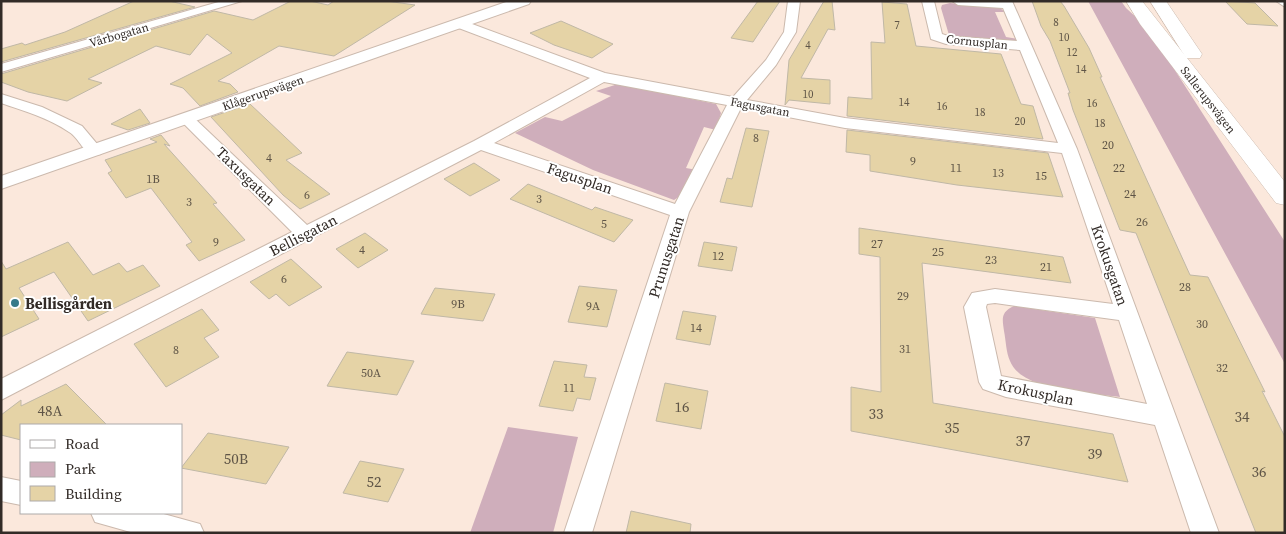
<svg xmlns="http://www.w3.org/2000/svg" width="1286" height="534" font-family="'Source Serif 4',serif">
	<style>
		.green { fill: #cfaebb }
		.building { fill: #e5d3a6; stroke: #c0b8a6 }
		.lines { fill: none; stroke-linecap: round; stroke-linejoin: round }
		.minor-casing { stroke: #cbb9ad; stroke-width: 2 }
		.tertiary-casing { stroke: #cbb9ad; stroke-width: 2 }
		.secondary-casing { stroke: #cbb9ad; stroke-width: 1 }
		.minor { fill: #fff; fill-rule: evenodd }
		.tertiary { fill: #fff; fill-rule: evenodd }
		.secondary { fill: #fff; fill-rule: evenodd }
		.poi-dot { fill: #367a89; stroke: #fff; stroke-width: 2 }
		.labels { text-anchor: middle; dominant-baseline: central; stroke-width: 4; stroke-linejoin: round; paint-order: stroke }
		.far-number-label { font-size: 11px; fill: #5f5547 }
		.far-street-label { font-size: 12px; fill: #322b27; stroke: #fff }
		.number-label { font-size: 12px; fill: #5f5547 }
		.street-label { font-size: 15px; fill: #322b27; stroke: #fff }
		.poi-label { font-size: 15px; font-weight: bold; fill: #322b27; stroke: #fff; text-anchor: start }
		.near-number-label { font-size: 15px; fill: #5f5547 }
	</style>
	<rect width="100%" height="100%" fill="#fbe8dc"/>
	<!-- green -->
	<g class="green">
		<path d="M1088 1H1121L1126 8 1138 19 1169 61 1285 242V364Z"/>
		<path d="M950 3 1000 8 1005 12H995L1006 37 1018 39 1017 43 959 39 949 35 941 8 942 5Z"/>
		<path d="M618 84 716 104 721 113 716 130 704 127 686 168 697 170 685 193 674 200 593 170 515 133 545 117 562 121 611 96 596 91Z"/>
		<path d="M1014 306 1095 318 1120 397C1092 393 1022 392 1010 361 1006 352 1006 341 1004 331 1002 318 1001 312 1014 306Z"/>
		<path d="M508 427 578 437 553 533H470Z"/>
	</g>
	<!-- building -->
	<g class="building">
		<path d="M134 1H169L195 7 1 62V49L22 43 25 45 65 32Z"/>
		<path d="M291 1H310L328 5 334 1H386L415 5 334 56 279 46 218 81 230 84 238 92 200 106 183 88 170 84 232 53 207 34 190 55 156 46 88 79 102 83 67 101 28 92 1 82V74L214 11 253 20Z"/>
		<path d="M758 1H780L753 42 731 38Z"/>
		<path d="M824 1H832L835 30 828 29 801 78 830 80V104L789 100 785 105 789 60Z"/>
		<path d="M1032 1H1060L1064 6 1089 48 1102 77H1100L1190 275 1208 277 1265 392 1262 391 1285 437V533H1256L1136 233 1120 230 1073 110 1068 93H1070L1050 41 1041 26Z"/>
		<path d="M1225 1 1255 3 1278 26 1247 24Z"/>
		<path d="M882 2 907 4 916 46 1001 54 1021 104 1033 106 1043 139 847 116 848 97 872 99 871 42 885 43Z"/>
		<path d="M561 21 613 44 592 58 554 45 530 33Z"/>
		<path d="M250 104 302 153 286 160 330 194 300 209 283 195 211 117Z"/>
		<path d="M140 109 150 123 128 130 111 124Z"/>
		<path d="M746 128 769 131 752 207 720 202 727 178 732 179Z"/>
		<path d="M847 130 1048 153 1063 197 957 185 870 171V155L846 152Z"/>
		<path d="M161 135 170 146 164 144 217 203 213 204 245 240 199 261 186 245 192 242 151 188 126 198 108 173 112 171 105 160 157 142 150 139Z"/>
		<path d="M474 163 500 180 470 196 444 179Z"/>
		<path d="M528 184 592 210 595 207 633 220 614 242 510 199Z"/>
		<path d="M859 228 1063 257 1071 283 922 263 933 403 1113 434 1128 482 851 431V387L881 392 880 257 859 254Z"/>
		<path d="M365 233 388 250 358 268 336 249Z"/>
		<path d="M68 242 93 275 119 263 127 272 143 265 160 286 88 321 54 272 19 288 39 319 1 337V261L6 269Z"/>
		<path d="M704 242 737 247 732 271 698 266Z"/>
		<path d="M291 259 322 287 289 306 276 294 269 299 250 282Z"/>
		<path d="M579 286 617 290 607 327 568 322Z"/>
		<path d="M435 288 495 294 483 321 421 314Z"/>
		<path d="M202 309 219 330 204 338 219 357 166 387 134 344Z"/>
		<path d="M683 311 716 316 710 345 676 339Z"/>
		<path d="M347 352 414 361 397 395 327 386Z"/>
		<path d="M554 361 587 365 584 377 596 378 590 400 577 398 573 411 539 406Z"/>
		<path d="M665 383 708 391 701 429 656 421Z"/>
		<path d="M66 384 107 425H21V440L1 435V415L21 400V406Z"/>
		<path d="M208 433 289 447 266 484 181 468Z"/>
		<path d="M360 461 404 469 388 502 343 493Z"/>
		<path d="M631 511 691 524 690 533H626Z"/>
	</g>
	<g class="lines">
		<defs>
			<g id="minor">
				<path d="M222 1H242L1 72V64Z"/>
				<path d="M788 1H800L796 32 776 65 747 100 845 118 1058 143 1020 50 946 44 931 39 922 1H934L942 34 948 36 1017 41 1003 8 958 5 952 1H1012L1077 149 1219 533H1191L1155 425 1006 397 983 389 979 382 964 307 972 293 995 289 1113 304 1062 153 845 128 741 108 689 212 592 533H564L670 215 481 150 1 400V379L292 232 179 119 182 116H192L307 225 474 141 590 78 456 27 454 24 456 21H464L605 73 733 97 766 60 784 32ZM604 82 727 105 675 204 494 143ZM995 303 1119 320 1147 404 1001 376 986 307 987 304Z"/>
				<path d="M1276 1H1285V7Z"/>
				<path d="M1 94 42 107 82 126 103 151 101 154C84 159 81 139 69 132 49 118 24 111 1 103Z"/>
				<path d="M1 477 21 481V505L1 501Z"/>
				<path d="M91 513H160L200 524 204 533H134L95 522Z"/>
			</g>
			<path id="tertiary" d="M509 1H531L529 4 1 189V176Z"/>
			<g id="secondary">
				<path d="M1126 1H1142L1285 182V205L1276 203 1140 24Z"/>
				<path d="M1150 1H1166L1202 54 1200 58H1186Z"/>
			</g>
		</defs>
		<!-- minor casing -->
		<use href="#minor" class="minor-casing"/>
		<!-- tertiary casing -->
		<use href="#tertiary" class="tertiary-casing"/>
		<!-- secondary casing -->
		<use href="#secondary" class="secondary-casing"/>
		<!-- minor -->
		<use href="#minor" class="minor"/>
		<!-- tertiary -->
		<use href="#tertiary" class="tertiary"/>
		<!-- secondary -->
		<use href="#secondary" class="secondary"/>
	</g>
	<!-- markers -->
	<circle class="poi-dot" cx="15" cy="303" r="5"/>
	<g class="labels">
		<!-- far-number labels -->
		<g class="far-number-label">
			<text x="1056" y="22">8</text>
			<text x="897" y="25">7</text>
			<text x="1064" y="37">10</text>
			<text x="808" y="45">4</text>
			<text x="1072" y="52">12</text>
			<text x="1081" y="69">14</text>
			<text x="808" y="94">10</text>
			<text x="904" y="102">14</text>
			<text x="1092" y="103">16</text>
			<text x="942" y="106">16</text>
			<text x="980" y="112">18</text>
			<text x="1020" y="121">20</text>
			<text x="1100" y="123">18</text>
		</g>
		<!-- far-street labels -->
		<g class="far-street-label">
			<text transform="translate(119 35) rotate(-16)">Vårbogatan</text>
			<text transform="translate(977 42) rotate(6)">Cornusplan</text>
			<text transform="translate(263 93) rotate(-19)">Klågerupsvägen</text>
			<text transform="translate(1208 100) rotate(52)">Sallerupsvägen</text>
			<text transform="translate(760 107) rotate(11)">Fagusgatan</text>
		</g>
		<!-- number labels -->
		<g class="number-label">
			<text x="756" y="138">8</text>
			<text x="1108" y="145">20</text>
			<text x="269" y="158">4</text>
			<text x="913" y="161">9</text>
			<text x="956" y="168">11</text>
			<text x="1119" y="168">22</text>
			<text x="998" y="173">13</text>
			<text x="1041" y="176">15</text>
			<text x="153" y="179">1B</text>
			<text x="1130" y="194">24</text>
			<text x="307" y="195">6</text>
			<text x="539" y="199">3</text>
			<text x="189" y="202">3</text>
			<text x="1142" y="222">26</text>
			<text x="604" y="224">5</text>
			<text x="216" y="242">9</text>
			<text x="877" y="244">27</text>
			<text x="362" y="250">4</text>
			<text x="938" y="252">25</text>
			<text x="718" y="256">12</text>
			<text x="991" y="260">23</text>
			<text x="1046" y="267">21</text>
			<text x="284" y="279">6</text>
			<text x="1185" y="287">28</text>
			<text x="903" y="296">29</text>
			<text x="458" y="304">9B</text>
			<text x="593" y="306">9A</text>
			<text x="1202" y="324">30</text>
			<text x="696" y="328">14</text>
			<text x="905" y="349">31</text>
			<text x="176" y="350">8</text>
			<text x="1222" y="368">32</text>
			<text x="371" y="373">50A</text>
			<text x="569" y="388">11</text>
		</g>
		<!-- street labels -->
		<g class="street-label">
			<text transform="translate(246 176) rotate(44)">Taxusgatan</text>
			<text transform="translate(580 178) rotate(19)">Fagusplan</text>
			<text transform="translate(303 235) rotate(-27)">Bellisgatan</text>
			<text transform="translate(666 257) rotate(-72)">Prunusgatan</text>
			<text transform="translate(1110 265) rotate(71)">Krokusgatan</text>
			<text transform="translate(1036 392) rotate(12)">Krokusplan</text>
		</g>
		<!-- poi labels -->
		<g class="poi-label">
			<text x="25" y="303">Bellisgården</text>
		</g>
		<!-- near-number labels -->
		<g class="near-number-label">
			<text x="682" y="406">16</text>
			<text x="50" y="410">48A</text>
			<text x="876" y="413">33</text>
			<text x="1242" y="416">34</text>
			<text x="952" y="427">35</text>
			<text x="1023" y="440">37</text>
			<text x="1095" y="453">39</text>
			<text x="236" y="458">50B</text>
			<text x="1259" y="471">36</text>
			<text x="374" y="481">52</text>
		</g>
	</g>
	<!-- border -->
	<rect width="1286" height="534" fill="none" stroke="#322b27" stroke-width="5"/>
	<!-- legend -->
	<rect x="20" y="424" width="162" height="90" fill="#ffffff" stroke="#adaaa9"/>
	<rect x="30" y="440" width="25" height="8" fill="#ffffff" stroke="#adaaa9"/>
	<text x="65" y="449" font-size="15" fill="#322b27">Road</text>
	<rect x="30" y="462" width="25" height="15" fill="#cfaebb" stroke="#adaaa9"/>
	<text x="65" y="474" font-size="15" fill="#322b27">Park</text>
	<rect x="30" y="486" width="25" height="15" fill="#e5d3a6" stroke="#adaaa9"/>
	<text x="65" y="499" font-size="15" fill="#322b27">Building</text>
</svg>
